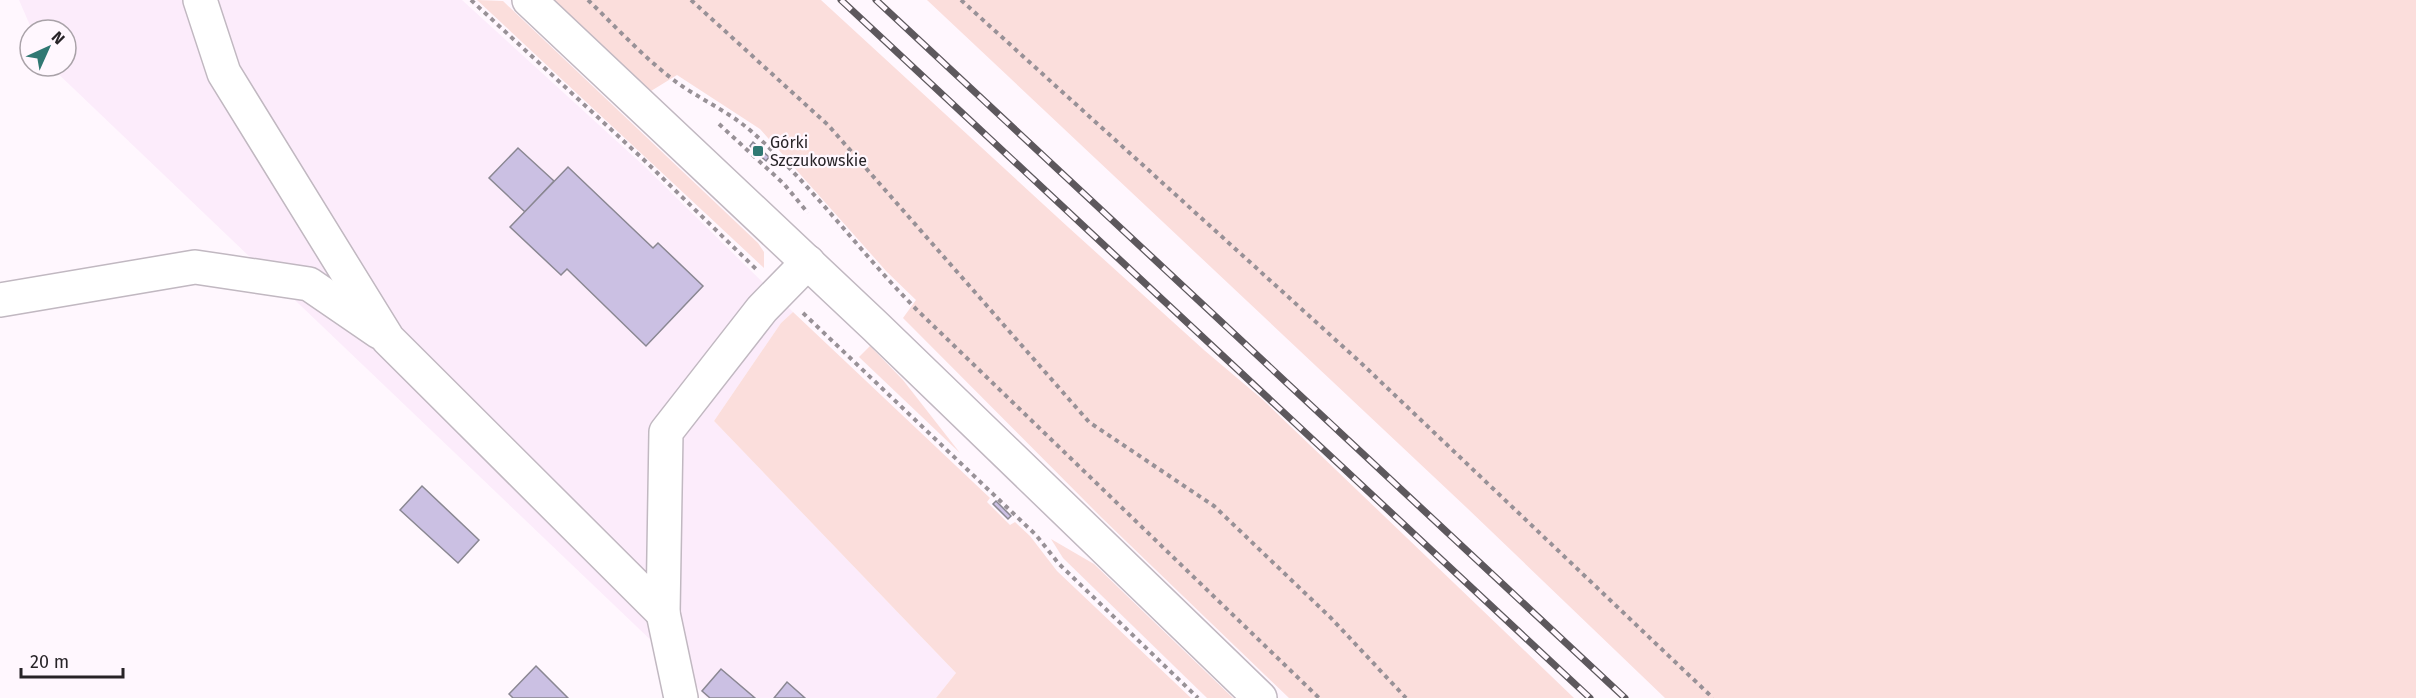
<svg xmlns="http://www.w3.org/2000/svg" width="2416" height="698" font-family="'Fira Sans',sans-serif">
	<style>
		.built { fill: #fcecfb }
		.green { fill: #fbdedc }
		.building { fill: #cbc0e3; stroke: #8a8792; stroke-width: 1.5 }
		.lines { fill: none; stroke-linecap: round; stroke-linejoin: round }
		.minor-casing { stroke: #c1b8c1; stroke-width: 36 }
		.major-casing { stroke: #c1b8c1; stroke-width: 36 }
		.path { stroke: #989197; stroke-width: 4; stroke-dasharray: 4.5 4.5; stroke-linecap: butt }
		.minor { stroke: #fff; stroke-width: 33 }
		.major { stroke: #fff; stroke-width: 33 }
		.rail-casing { stroke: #5d585d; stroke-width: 7 }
		.rail { stroke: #fff7fe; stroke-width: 4.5; stroke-dasharray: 14; stroke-linecap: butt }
		.poi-dot { fill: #307873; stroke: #fff7fe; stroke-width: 2 }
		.labels { text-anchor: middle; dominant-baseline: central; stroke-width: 4.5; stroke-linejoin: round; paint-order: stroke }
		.poi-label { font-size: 16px; fill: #272327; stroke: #fff7fe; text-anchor: start }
	</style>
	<rect width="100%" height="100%" fill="#fff7fe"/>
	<!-- built -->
	<path class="built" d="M19 0H462L644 166 793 312 781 323 714 421 956 673 936 698H707L680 668 50 66H66V30H32Z"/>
	<!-- green -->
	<g class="green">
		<path d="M477 0 503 1 758 243 764 252V268Z"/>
		<path d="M554 0H821L1068 227 1204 350 1262 399 1574 698H1289L1101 517 903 318 916 300 887 272 760 129 677 75 651 91Z"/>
		<path d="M927 0H2416V698H1665L1467 508Z"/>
		<path d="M793 312 990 498 987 502 1010 525 1015 522 1030 536 1057 571 1191 698H936L956 673 714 421 781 323Z"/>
		<path d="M870 346 903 380 960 453 859 357Z"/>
		<path d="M1051 539 1094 564 1233 698H1207L1063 558Z"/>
	</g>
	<!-- building -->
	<g class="building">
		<path d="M753 142 769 157 766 161 750 146Z"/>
		<path d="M518 148 554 181 525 212 489 178Z"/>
		<path d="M568 167 653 248 658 243 703 286 646 346 567 269 561 275 510 227Z"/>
		<path d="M422 486 479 540 458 563 400 510Z"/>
		<path d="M996 501 1011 516 1008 519 993 504Z"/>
		<path d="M536 666 568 698H513L509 694Z"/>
		<path d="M721 669 755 698H710L702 691Z"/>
		<path d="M787 682 805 698H774Z"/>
	</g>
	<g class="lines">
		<defs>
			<g id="minor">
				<path d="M200 0 224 73 388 339 663 613 666 432 762 309 808 262"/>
				<path d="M0 300 195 267 309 284 379 332"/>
				<path d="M663 613 681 698"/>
			</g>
			<path id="major" d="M529 0 875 326 1260 698"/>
		</defs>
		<!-- minor casing -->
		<use href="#minor" class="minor-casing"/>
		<!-- major casing -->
		<use href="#major" class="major-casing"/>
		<!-- path -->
		<g class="path">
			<path d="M471 0 643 159 756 269"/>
			<path d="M588 0C617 28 646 60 679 84 702 100 729 112 751 131 812 185 859 251 916 309L1319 698"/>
			<path d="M691 0 828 125 1089 422 1214 506 1331 618 1406 698"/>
			<path d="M961 0 1360 362 1713 698"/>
			<path d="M719 124 784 184 808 213"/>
			<path d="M803 313 1036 535 1059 564 1198 698"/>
		</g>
		<!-- minor -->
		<use href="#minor" class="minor"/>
		<!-- major -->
		<use href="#major" class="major"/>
		<defs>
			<g id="rail">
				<path d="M841 0 1590 698"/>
				<path d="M876 0 1625 698"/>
			</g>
		</defs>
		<!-- rail casing -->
		<use href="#rail" class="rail-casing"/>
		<!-- rail -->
		<use href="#rail" class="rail"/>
	</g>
	<!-- markers -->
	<rect class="poi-dot" x="752" y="145" width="12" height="12" rx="3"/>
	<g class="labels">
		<!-- poi labels -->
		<g class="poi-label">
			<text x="770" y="142">Górki<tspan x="770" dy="18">Szczukowskie</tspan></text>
		</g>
	</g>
	<!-- north arrow -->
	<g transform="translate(48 48) rotate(45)"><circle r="28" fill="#fff7fe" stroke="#a9a2a8" stroke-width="1.5"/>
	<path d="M0-4.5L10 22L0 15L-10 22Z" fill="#307873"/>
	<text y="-9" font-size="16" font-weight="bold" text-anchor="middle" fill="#272327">N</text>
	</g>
	<!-- scale -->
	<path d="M21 668v9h102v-9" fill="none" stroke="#272327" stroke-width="3"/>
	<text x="30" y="668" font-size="18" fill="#272327" stroke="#fff7fe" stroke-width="4.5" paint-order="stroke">20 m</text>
</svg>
